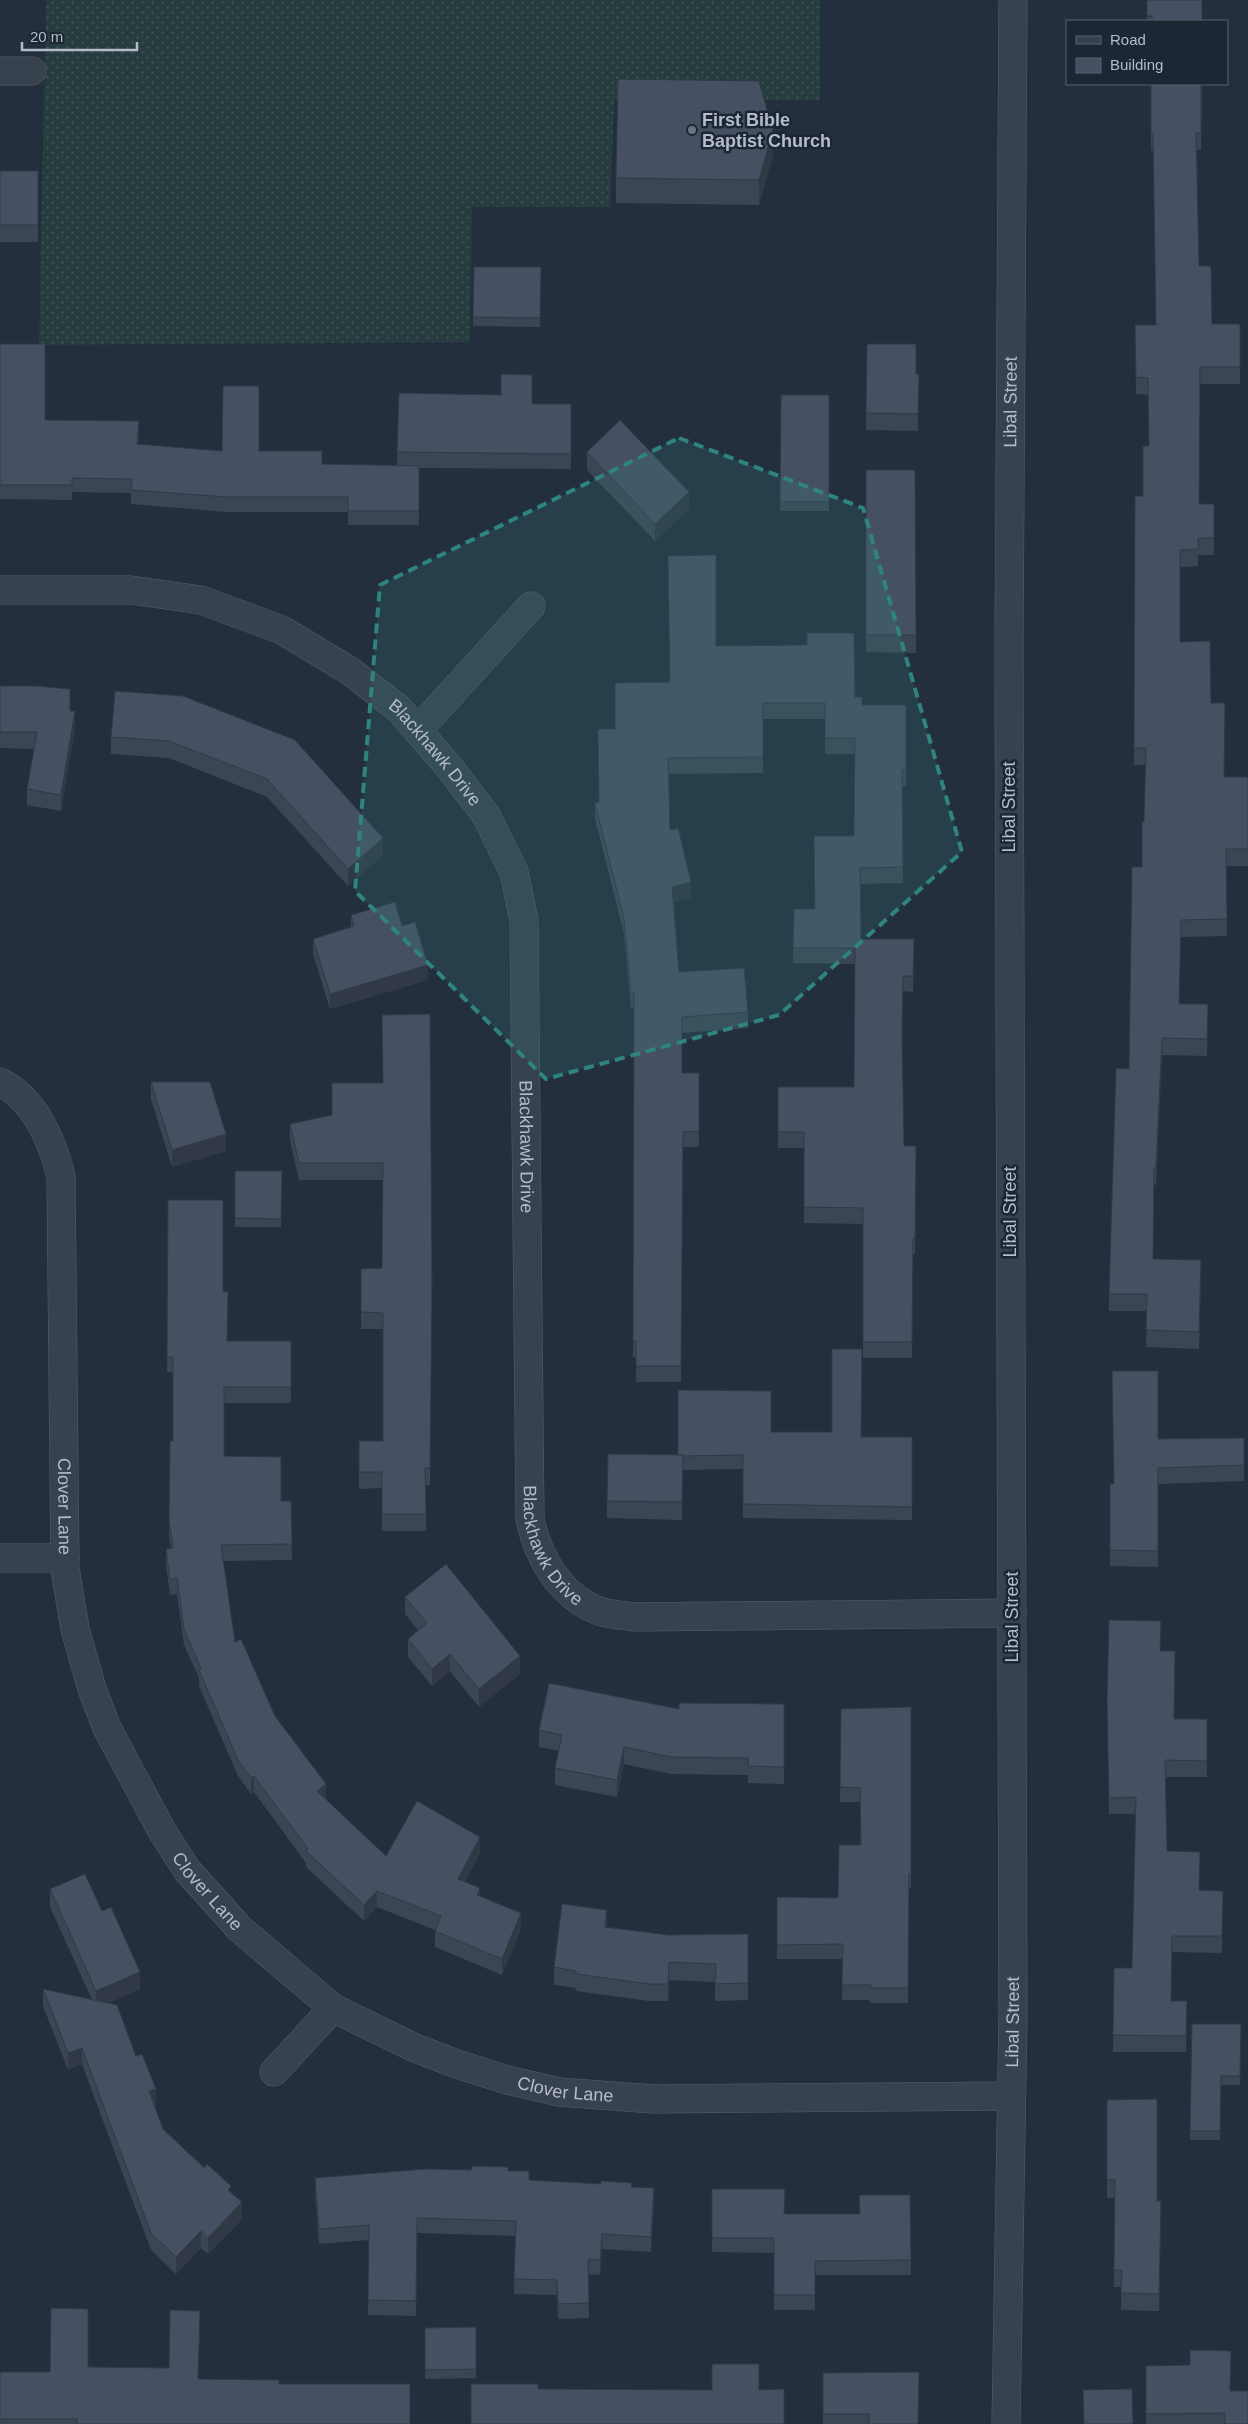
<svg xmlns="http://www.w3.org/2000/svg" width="1248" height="2424" font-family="Helvetica,sans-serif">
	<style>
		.grass { fill: url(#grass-dots) }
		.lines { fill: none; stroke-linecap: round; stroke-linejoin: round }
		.minor-casing { stroke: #565f6c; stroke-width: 29 }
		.minor { stroke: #38414e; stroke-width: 28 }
		.wall { fill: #3b4654 }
		.shaded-wall { fill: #303945 }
		.building { fill: #455162; stroke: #303945 }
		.marked { fill: #308480; fill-opacity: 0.2; stroke: #308480; stroke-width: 4; stroke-dasharray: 10 6; stroke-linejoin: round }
		.worship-dot { fill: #6b7280; stroke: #1d2633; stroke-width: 2 }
		.labels { text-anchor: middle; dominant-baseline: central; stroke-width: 5; stroke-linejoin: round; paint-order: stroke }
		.poi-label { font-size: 18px; font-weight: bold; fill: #b4bcc9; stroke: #1d2633; text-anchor: start }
		.street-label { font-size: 18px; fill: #b4bcc9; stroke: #1d2633 }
	</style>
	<defs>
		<pattern id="grass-dots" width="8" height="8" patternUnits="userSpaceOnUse" patternTransform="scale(1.25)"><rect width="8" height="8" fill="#263c3f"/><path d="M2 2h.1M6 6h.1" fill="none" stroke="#435659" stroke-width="1.8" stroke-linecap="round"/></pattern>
	</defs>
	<rect width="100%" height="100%" fill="#242f3e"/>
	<!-- grass -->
	<path class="grass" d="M46 0H820V100H614L610 207H472L470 342 39 345Z"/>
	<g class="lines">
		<defs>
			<g id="minor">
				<path d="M0 71H32"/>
				<path id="s1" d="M0 590H131L201 600 282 630 350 671 399 709 449 767 486 815 514 872 524 920 530 1519C538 1558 560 1596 599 1611 610 1615 623 1615 634 1617L1012 1613"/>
				<path d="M418 730 531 606"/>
				<path id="s2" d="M0 1082C35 1099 52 1141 61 1176L65 1569 75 1629 92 1689 107 1728 162 1831 187 1870 240 1929 333 2008 415 2048 457 2064 507 2080 559 2092 653 2099 1011 2096"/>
				<path d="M0 1558H65"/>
				<path d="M274 2072 333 2008"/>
				<path id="s3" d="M1006 2424 1013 2016 1009 646 1013 0"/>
			</g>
		</defs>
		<!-- minor casing -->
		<use href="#minor" class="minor-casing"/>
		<!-- minor -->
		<use href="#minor" class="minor"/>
	</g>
	<!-- wall -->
	<g class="wall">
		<path d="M1147 0 1202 21H1147Z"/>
		<path d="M1151 84H1202L1201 150H1197L1199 266 1212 324H1240V384H1200L1199 504H1214V555H1198V566L1180 567V642L1211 703 1225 720 1224 777H1248V866H1226L1227 936 1181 937 1179 1004H1208L1207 1056 1162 1055 1156 1185H1154L1153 1259 1201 1278 1199 1349 1146 1347 1147 1311H1109V1294L1129 1069 1142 867 1144 822 1146 765H1134L1135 496H1143L1149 446 1148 395 1136 394 1135 325H1156L1153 150 1151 151Z"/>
		<path d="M773 155 759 205 616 203V178Z"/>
		<rect x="0" y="171" width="38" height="71"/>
		<path d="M474 267H541L540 327 473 326Z"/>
		<path d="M0 344 45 420 139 435 138 444 222 451H259L322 464 397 465 399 393 532 404H571V469L419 468V525H348V512H227L131 504V493L72 492V500L0 499Z"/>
		<path d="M867 344 916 374H919L918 431 866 430Z"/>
		<path d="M781 395H829V511H780Z"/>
		<path d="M587 452 689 509 655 541 587 470Z"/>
		<path d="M866 470H915L916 653 866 652Z"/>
		<path d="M716 646 855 697 862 705H906V786H902L903 883 860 884 861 939H914L913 992 903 991 902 1042 904 1146H916L915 1254H913L912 1358H863V1224L804 1223V1148H778V1087H854L855 964 793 963V948L854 836 855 754H825V719H763V773L669 774 670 830 691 898 674 902 679 972 748 1012V1028L682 1033V1073H699V1147H683L681 1382H636V1357H633L634 1009H631L624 934 595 819V803H599L615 729 670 682Z"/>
		<path d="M0 686 70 711 75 728 61 811 27 805V789L34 749 0 748Z"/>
		<path d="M183 696 383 855 348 886 267 797 169 758 111 754V737Z"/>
		<path d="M351 915 428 980 330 1009 313 954V939L351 928Z"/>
		<path d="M151 1082 226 1151 172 1167 151 1099Z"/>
		<path d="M383 1083 432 1297 430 1485H426V1531H382V1488L359 1489V1441H383V1329H361V1312L382 1268 383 1180H299L290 1141V1124L332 1115Z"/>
		<path d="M235 1171H282L281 1227H235Z"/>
		<path d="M168 1200 223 1292 227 1341H291V1403H224V1456L281 1501H291L292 1560 223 1561 235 1642 275 1716 326 1800 386 1856 480 1853 465 1882 480 1897 521 1929 502 1975 435 1947V1930L377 1907 364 1921 306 1867V1863L254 1792 251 1794 238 1776 199 1686V1678L184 1645 177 1594 170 1595 166 1565V1549H171L169 1536 170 1441H173V1372H167Z"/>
		<path d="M771 1432 861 1437H912V1520L743 1518V1469L683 1470 682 1520 607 1518V1501L678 1455Z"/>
		<path d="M1158 1439 1244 1465V1481L1158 1484V1567L1110 1566V1484H1114Z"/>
		<path d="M405 1597 520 1674 479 1707 450 1671 432 1686 408 1657V1639L418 1630 405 1614Z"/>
		<path d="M1161 1651 1175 1668 1174 1719H1207V1777H1165L1167 1851 1200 1890 1223 1891 1222 1953 1172 1952 1171 2001H1187L1186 2052H1113L1114 1968H1132L1136 1814H1109L1107 1716Z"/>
		<path d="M784 1704V1784L748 1783V1775L671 1774 624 1764 617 1797 555 1785V1768L559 1751 539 1747V1730L679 1709Z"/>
		<path d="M911 1707V1888H909L908 2003H870V2000H842L843 1959H777V1897L838 1898 860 1845V1802H840L841 1709Z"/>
		<path d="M50 1889 140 1989 108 2003 156 2106H155L163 2129 231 2192 242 2219 208 2254 201 2248 176 2274 151 2250 82 2064 68 2070 43 2006V1989L92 2000 50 1907Z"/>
		<path d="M607 1927 668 1935 748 1934V2000L715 2001V1982L669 1980 668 2001H649L576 1991V1988L554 1985V1967Z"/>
		<path d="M1192 2024H1241L1240 2085H1221L1220 2140H1190Z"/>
		<path d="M1107 2100 1157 2201 1161 2219 1159 2311 1121 2310V2287H1114L1115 2198H1107Z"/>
		<path d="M508 2171 529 2180 632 2187 654 2203 651 2252 602 2249 600 2275 588 2274 589 2318 558 2319 557 2295 514 2294 516 2236 417 2233 416 2316 368 2315 369 2240 319 2244 315 2193V2178Z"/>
		<path d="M712 2189 785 2214H860L910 2195 911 2275H815V2310H774V2253L712 2252Z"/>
		<path d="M476 2327V2378L425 2379V2328Z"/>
		<path d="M200 2328 198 2379 279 2384 410 2424H0V2372H50L88 2367 169 2368Z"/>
		<path d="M1146 2366 1231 2391 1248 2424H1146Z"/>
		<path d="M823 2373 918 2424H823Z"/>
	</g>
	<!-- shaded-wall -->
	<g class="shaded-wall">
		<path d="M773 130V155L759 205V180Z"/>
		<path d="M139 421V435L137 458V444Z"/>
		<path d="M689 492V509L655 541V524Z"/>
		<path d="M75 711V728L61 811V795Z"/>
		<path d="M383 838V855L348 886V869Z"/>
		<path d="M691 882V898L672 903V887Z"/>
		<path d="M428 965V980L330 1009V994Z"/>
		<path d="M1162 1038V1055L1156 1185V1168Z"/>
		<path d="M226 1134V1151L172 1167V1150Z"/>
		<path d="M450 1654V1671L432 1686V1669Z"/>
		<path d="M520 1656V1674L479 1707V1689Z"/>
		<path d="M624 1747V1764L617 1797V1780Z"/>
		<path d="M254 1776V1792L251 1794V1778Z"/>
		<path d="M326 1784V1800L317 1791Z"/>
		<path d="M480 1837V1853L458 1895V1879Z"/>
		<path d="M480 1888V1904L477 1895Z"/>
		<path d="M377 1891V1907L364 1921V1905Z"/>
		<path d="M607 1910V1927H605Z"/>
		<path d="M521 1913V1929L502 1975V1959Z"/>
		<path d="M669 1962V1980L668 2001V1984Z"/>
		<path d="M140 1972V1989L96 2009V1991Z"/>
		<path d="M82 2048V2064L68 2070V2053Z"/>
		<path d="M156 2089V2106L149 2108V2091Z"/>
		<path d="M654 2188V2203L651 2252V2237Z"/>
		<path d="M242 2202V2219L208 2254V2238Z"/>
		<path d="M201 2231V2248L176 2274V2257Z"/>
		<path d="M602 2234V2249L600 2275V2260Z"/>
	</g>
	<!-- building -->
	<g class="building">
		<path d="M1147 0H1202V21H1152V16H1147Z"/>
		<path d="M618 79 759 81 773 130 759 180 616 178Z"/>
		<path d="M1151 84H1201V133H1196L1199 266H1211L1212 324H1240V367H1200L1199 504H1214V538H1198V549L1180 550V642L1210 641 1211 703H1225L1224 777H1248V849H1226L1227 919 1181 920 1179 1004H1208L1207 1039 1162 1038 1156 1168H1154L1153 1259 1201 1260 1199 1332 1146 1330 1147 1294H1109L1116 1068 1129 1069 1132 867H1142V822H1144L1146 748H1134L1135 496H1143V446H1149L1148 378 1136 377 1135 325H1156L1153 133 1151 134Z"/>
		<rect x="0" y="171" width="38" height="54"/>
		<path d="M474 267H541L540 318 473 317Z"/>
		<path d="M0 344H45V420L139 421 137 444 222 451 223 386H259V451H322V464L419 466V511H348V497H227L131 490 132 479 72 478V485H0Z"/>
		<path d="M867 344H916V374H919L918 414 866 413Z"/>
		<path d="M501 374 532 375V404H571V454L397 452 399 393 501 395Z"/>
		<path d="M781 395H829V502H780Z"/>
		<path d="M620 420 689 492 655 524 587 452Z"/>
		<path d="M866 470H915L916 635H866Z"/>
		<path d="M716 555V646L807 645V633H854L855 697H862V705H906V770H902L903 867 860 868 861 939H914L913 976H903L902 1036 904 1146H916L915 1238H913L912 1342H863V1208L804 1207V1132H778V1087H854L855 948H793L794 909H815L814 836H854L855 738H825V703H763V757L668 758 670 830 678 828 691 882 672 887 679 972 744 968 748 1012 682 1017V1073H699V1131L683 1132 681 1366H636V1341H633L634 993H631L624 918 595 803 599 802 598 729H615V683L670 682 668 556Z"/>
		<path d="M0 686H36L70 689V711H75L61 795 27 789 37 732H0Z"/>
		<path d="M115 691 183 696 295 740 383 838 348 869 267 779 169 741 111 737Z"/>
		<path d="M395 902 402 926 415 922 428 965 330 994 313 939 354 926 351 915Z"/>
		<path d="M430 1014 432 1281 430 1468H425L426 1514H382V1472H359V1441H383V1313L361 1312V1269L382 1268 383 1163H299L290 1124 332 1115V1083H383L382 1015Z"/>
		<path d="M151 1082H210L226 1134 172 1150Z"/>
		<path d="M235 1171H282L281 1219 235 1218Z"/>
		<path d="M168 1200H223V1292H228L227 1341H291V1387H224V1456L281 1457V1501H291L292 1544 221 1545 235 1642 241 1639 275 1716 326 1784 317 1791 386 1856 417 1801 480 1837 458 1879 480 1888 477 1895 521 1913 502 1959 435 1931 441 1916 377 1891 364 1905 306 1851 308 1849 254 1776 251 1778 238 1760 199 1670 201 1668 184 1630 177 1578 170 1580 166 1549 173 1548 169 1520 170 1441H173V1357H167Z"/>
		<path d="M832 1349H862L861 1437H912V1507L743 1504V1455L683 1456V1455H678V1390L771 1391V1432H832Z"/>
		<path d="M1112 1371H1158V1439L1244 1438V1465L1158 1468V1551L1110 1550V1484H1114Z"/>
		<path d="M608 1454 683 1455 682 1502 607 1501Z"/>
		<path d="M446 1564 520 1656 479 1689 450 1654 432 1669 408 1639 427 1623 405 1597Z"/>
		<path d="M1109 1620 1161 1621 1160 1651H1175L1174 1719H1207V1761L1165 1760 1167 1851 1200 1852 1199 1890 1223 1891 1222 1936H1172L1171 2001H1187L1186 2036 1113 2035 1114 1968H1132L1136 1797 1109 1798 1107 1699Z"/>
		<path d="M549 1683 679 1709V1703L784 1704V1767L748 1766V1758L671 1757 624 1747 617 1780 555 1768 562 1735 539 1730Z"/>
		<path d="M911 1707V1874H909L908 1988H870L871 1985H842L843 1944 777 1945V1897L838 1898 839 1845H861L860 1788 840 1787 841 1709Z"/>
		<path d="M85 1874 102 1911 111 1907 140 1972 96 1991 50 1889Z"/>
		<path d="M562 1904 607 1910 605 1927 668 1935 748 1934V1983L715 1984 716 1964 669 1962 668 1984H649L576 1974V1971L554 1967Z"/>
		<path d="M43 1989 117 2005 136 2056 142 2054 156 2089 149 2091 163 2129 204 2168 207 2164 231 2186 228 2190 242 2202 208 2238 201 2231 176 2257 151 2233 82 2048 68 2053Z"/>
		<path d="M1192 2024H1241L1240 2076H1221L1220 2131H1190Z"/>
		<path d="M1157 2099V2201H1161L1159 2294 1121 2293 1122 2270H1114L1115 2180H1107V2100Z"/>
		<path d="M472 2166 508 2167V2171H529V2180L601 2184V2181L632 2183 631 2187 654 2188 651 2237 602 2234 600 2260 588 2259 589 2303 558 2304 557 2280 514 2279 516 2221 417 2218 416 2301 368 2300 369 2225 319 2229 315 2178 425 2169 471 2170Z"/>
		<path d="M712 2189H785L784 2214H860L859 2195H910L911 2260 815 2261V2295H774V2238H712Z"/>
		<path d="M51 2308 88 2309V2367L169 2368 170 2310 200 2311 198 2379 279 2380V2384H410V2424H77V2419H0V2372H50Z"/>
		<path d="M476 2327V2369L425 2370V2328Z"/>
		<path d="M1190 2350 1231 2351 1230 2391H1248V2424H1225V2413L1146 2414V2366L1190 2365Z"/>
		<path d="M712 2364H759V2390L784 2389V2424H471V2384H538V2389L712 2390Z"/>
		<path d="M919 2372 918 2424H869V2414H823V2373Z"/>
		<path d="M1132 2389 1133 2424H1084L1083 2390Z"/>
	</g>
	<!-- marked area -->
	<path class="marked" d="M679 438 863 508 962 852 779 1015 546 1079 355 891 380 585Z"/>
	<!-- markers -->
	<circle class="worship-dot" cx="692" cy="130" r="5"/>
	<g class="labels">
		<!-- poi labels -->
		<g class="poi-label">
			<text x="702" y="120">First Bible<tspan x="702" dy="21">Baptist Church</tspan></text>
		</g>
		<!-- street labels -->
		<g class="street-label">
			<text stroke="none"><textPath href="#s3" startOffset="2022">Libal Street</textPath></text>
			<text stroke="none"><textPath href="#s1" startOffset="486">Blackhawk Drive</textPath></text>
			<text transform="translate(1009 807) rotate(-90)">Libal Street</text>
			<text stroke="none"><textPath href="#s1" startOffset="906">Blackhawk Drive</textPath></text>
			<text transform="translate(1010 1212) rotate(-90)">Libal Street</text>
			<text stroke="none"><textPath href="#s2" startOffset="446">Clover Lane</textPath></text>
			<text stroke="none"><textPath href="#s1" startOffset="1311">Blackhawk Drive</textPath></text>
			<text transform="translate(1012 1617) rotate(-90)">Libal Street</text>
			<text stroke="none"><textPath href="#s2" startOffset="866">Clover Lane</textPath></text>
			<text stroke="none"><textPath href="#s3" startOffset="402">Libal Street</textPath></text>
			<text stroke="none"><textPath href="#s2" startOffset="1286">Clover Lane</textPath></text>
		</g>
	</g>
	<!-- legend -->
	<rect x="1066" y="20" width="162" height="65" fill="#1d2633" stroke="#59626f"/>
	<rect x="1076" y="36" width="25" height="8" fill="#38414e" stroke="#59626f"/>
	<text x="1110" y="45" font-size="15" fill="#b4bcc9">Road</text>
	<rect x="1076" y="58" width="25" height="15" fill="#455162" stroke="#59626f"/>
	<text x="1110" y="70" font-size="15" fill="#b4bcc9">Building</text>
	<!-- scale -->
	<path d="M22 42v8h115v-8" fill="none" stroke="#b4bcc9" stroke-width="2.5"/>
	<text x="30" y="42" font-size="15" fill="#b4bcc9" stroke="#1d2633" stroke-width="4" paint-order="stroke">20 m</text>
</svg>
